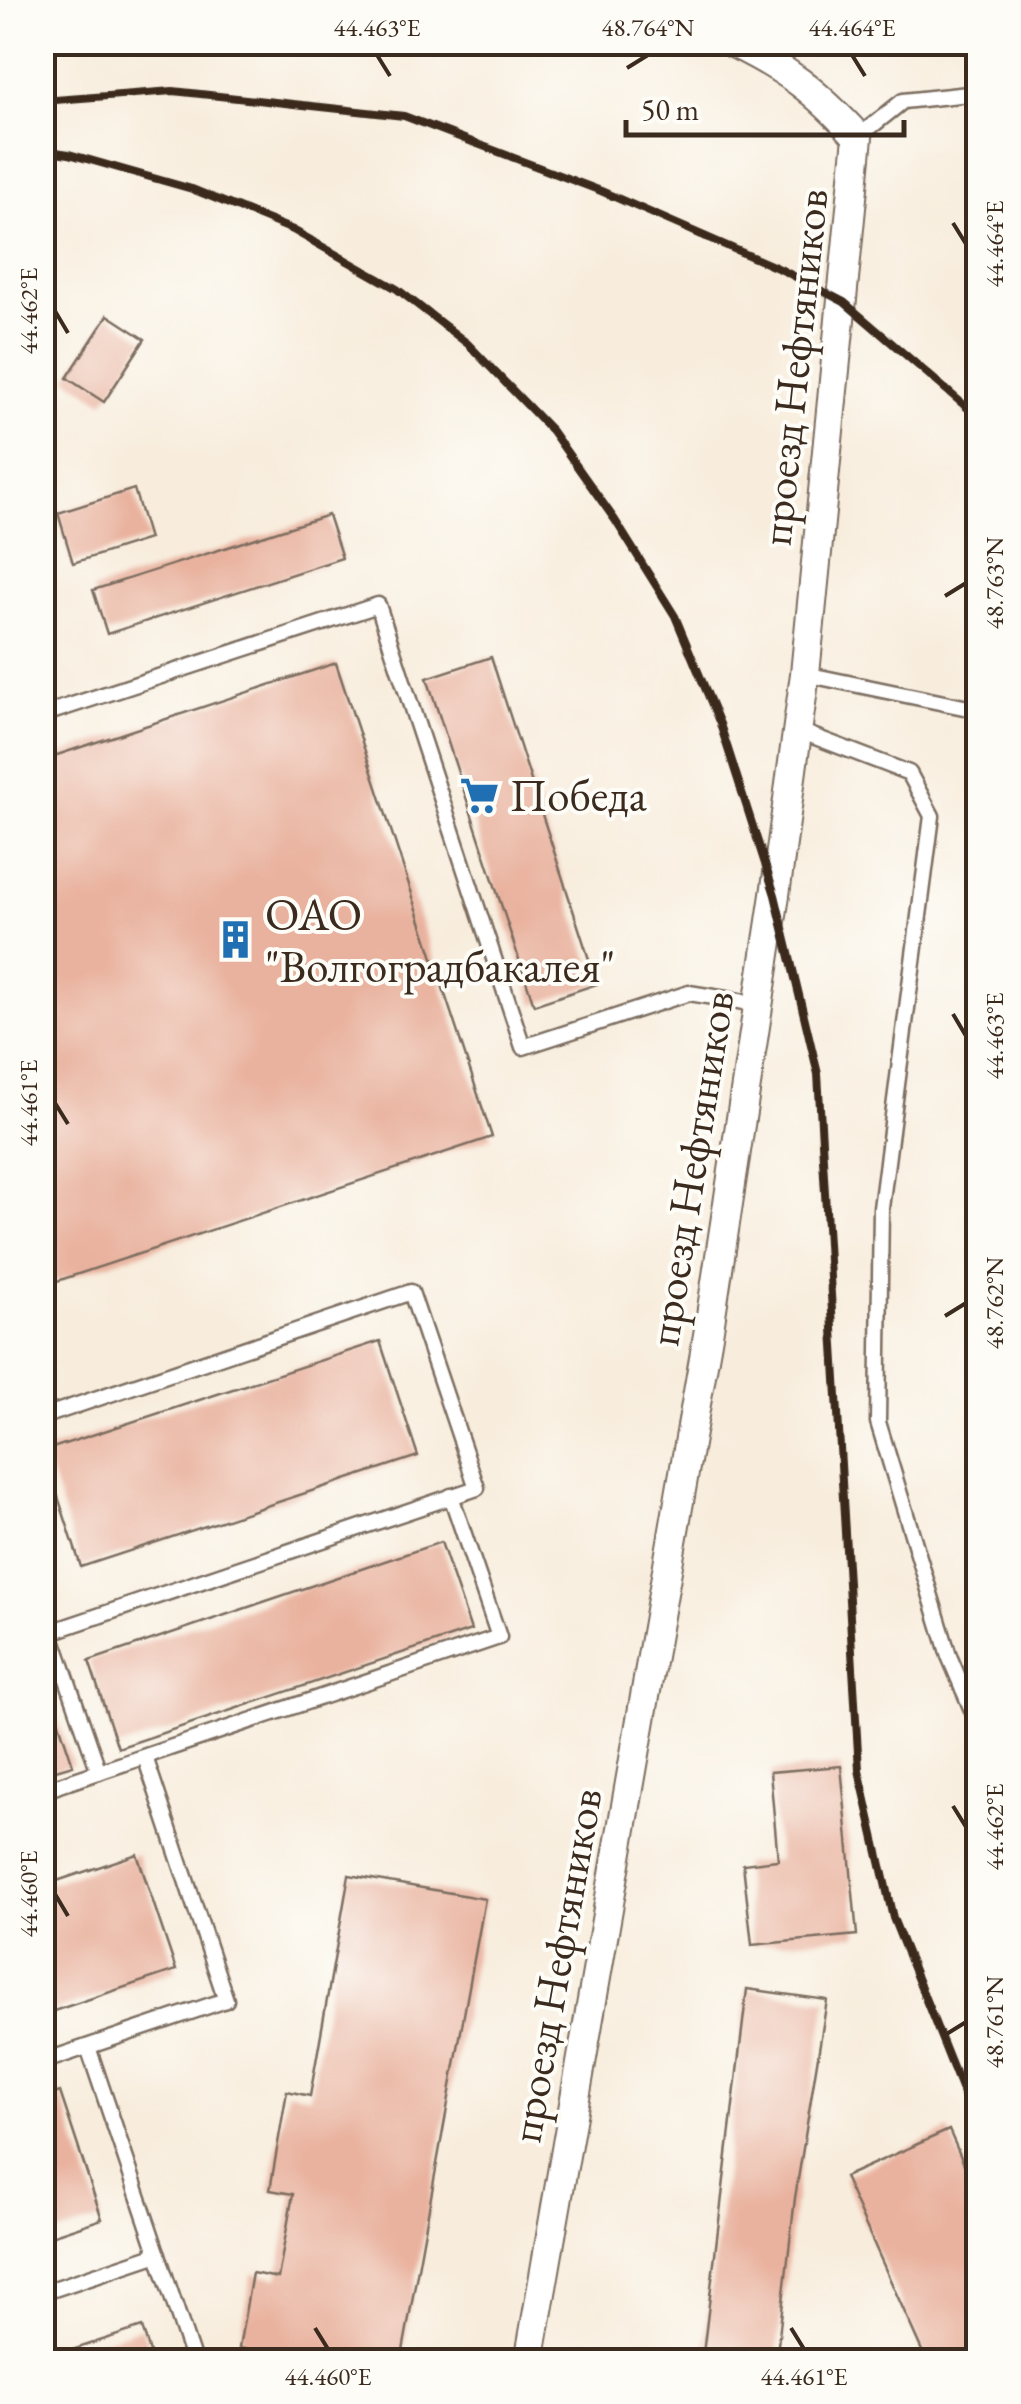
<svg xmlns="http://www.w3.org/2000/svg" width="1021" height="2404" font-family="'EB Garamond',serif">
	<style>
		.building { fill: #e9b29f }
		.lines { fill: none; stroke-linecap: round; stroke-linejoin: round }
		.service-casing { stroke: #7d6e61; stroke-width: 19 }
		.minor-casing { stroke: #7d6e61; stroke-width: 32 }
		.service { stroke: #fff; stroke-width: 14 }
		.minor { stroke: #fff; stroke-width: 28 }
		.rail { stroke: #3b2a1e; stroke-width: 8 }
		.ticks { fill: none; stroke: #3b2a1e; stroke-width: 4 }
		.labels { text-anchor: middle; dominant-baseline: central; stroke-width: 8; stroke-linejoin: round; paint-order: stroke }
		.street-label { font-size: 45px; fill: #3b2a1e; stroke: #fdfcf7 }
		.poi-label { font-size: 45px; fill: #3b2a1e; stroke: #fdfcf7; text-anchor: start }
		.neatline { fill: none; stroke: #3b2a1e; stroke-width: 4 }
		.ticks-label { font-size: 25px; text-anchor: middle; fill: #3b2a1e }
	</style>
	<rect width="100%" height="100%" fill="#fdfcf7"/>
	<filter id="ink" filterUnits="userSpaceOnUse"><feTurbulence type="fractalNoise" baseFrequency=".01" numOctaves="2"/><feDisplacementMap in="SourceGraphic" scale="20" xChannelSelector="R" yChannelSelector="G"/><feConvolveMatrix kernelMatrix="1 2 1 2 8 2 1 2 1" color-interpolation-filters="sRGB"/></filter>
	<filter id="wash" filterUnits="userSpaceOnUse"><feTurbulence type="fractalNoise" baseFrequency=".0048" numOctaves="4" result="noise"/><feDisplacementMap in="SourceGraphic" scale="40" xChannelSelector="R" yChannelSelector="G"/><feGaussianBlur stdDeviation="2.25" result="paint"/><feColorMatrix in="noise" values="0 0 0 0 0 0 0 0 0 0 0 0 0 0 0 0 0 1.4 0 .05"/><feComposite in="paint" operator="in"/></filter>
	<g filter="url(#wash)">
		<rect width="100%" height="100%" fill="#f8eddd"/>
		<g id="blocks">
			<!-- building -->
			<g class="building">
				<path d="M108 315 145 339 104 402 67 378Z"/>
				<path d="M134 489 149 539 73 563 58 513Z"/>
				<path d="M328 515 342 558 107 634 93 590Z"/>
				<path d="M491 657 597 984 534 1005 427 678Z"/>
				<path d="M336 663 492 1137 42 1286V760Z"/>
				<path d="M380 1341 418 1456 81 1567 43 1451Z"/>
				<path d="M441 1542 471 1630 118 1748 89 1661Z"/>
				<path d="M42 1672 73 1765 42 1774Z"/>
				<path d="M841 1766 857 1935 752 1945 743 1864 778 1860 770 1772Z"/>
				<path d="M137 1854 176 1970 42 2015V1886Z"/>
				<path d="M349 1875 485 1899 401 2362H313L239 2348 252 2273 278 2278 293 2194 270 2190 287 2091 310 2096Z"/>
				<path d="M747 1989 827 2000 795 2198 776 2362H702Z"/>
				<path d="M60 2092 102 2219 42 2239V2098Z"/>
				<path d="M949 2130 978 2196V2362H927L844 2177Z"/>
				<path d="M142 2327 153 2362H42V2346L53 2342 57 2355Z"/>
			</g>
		</g>
	</g>
	<g filter="url(#ink)">
		<use href="#blocks" fill-opacity="0" stroke="#7d6e61" stroke-width="2.5"/>
		<g class="lines">
			<defs>
				<g id="service">
					<path d="M858 137 903 101 978 93"/>
					<path d="M805 674 978 710"/>
					<path d="M42 715 378 605 523 1047 689 993 757 1004"/>
					<path d="M797 730 909 773 932 816 881 1208 878 1422 949 1656 978 1724"/>
					<path d="M42 1417 411 1292 477 1488 42 1635"/>
					<path d="M42 1607 99 1772"/>
					<path d="M963 1689 978 1682"/>
					<path d="M42 1791 499 1637 451 1496"/>
					<path d="M88 2047 194 2362"/>
					<path d="M42 2062 226 2000 145 1757"/>
					<path d="M42 2293 158 2254"/>
				</g>
				<path id="minor" d="M529 2362 708 1335 775 895 805 674 858 137C816 91 787 69 731 42"/>
			</defs>
			<!-- service casing -->
			<use href="#service" class="service-casing"/>
			<!-- minor casing -->
			<use href="#minor" class="minor-casing"/>
			<!-- service -->
			<use href="#service" class="service"/>
			<!-- minor -->
			<use href="#minor" class="minor"/>
			<!-- rail -->
			<g class="rail">
				<path d="M42 101 173 91 404 116 601 191 782 270 844 302 978 417"/>
				<path d="M42 150 69 154 192 189 293 230 397 289 468 344 552 431 615 520 675 616 720 724 775 895 818 1074 859 1770 893 1918 978 2130"/>
			</g>
		</g>
	</g>
	<!-- ticks -->
	<path class="ticks" d="M377 55 390 76M852 55 865 76M627 68 648 55M953 223 966 244M55 311 68 333M945 596 966 583M953 1014 966 1036M55 1103 68 1124M945 1316 966 1303M953 1806 966 1827M55 1894 68 1916M945 2035 966 2022M315 2328 328 2349M791 2328 804 2349"/>
	<!-- icons -->
	<defs>
		<symbol id="supermarket-bare" viewBox="-9 -9 18 18"><path d="M-6-5.5h2.5l.6 2H6L4.5 2H-2.5L-4.4-4H-6ZM-1.5 3.2a1.3 1.3 0 1 0 .1 0ZM3 3.2a1.3 1.3 0 1 0 .1 0Z" fill="#1f6fb2" stroke="#fdfcf7" stroke-width="2.5" paint-order="stroke"/></symbol>
		<symbol id="building-bare" viewBox="-9 -9 18 18"><path d="M-4-6H4V6H1V3H-1V6H-4ZM-2.5-4.3h1.7v1.8h-1.7ZM.8-4.3h1.7v1.8H.8ZM-2.5-1h1.7V.8h-1.7ZM.8-1h1.7V.8H.8Z" fill="#1f6fb2" stroke="#fdfcf7" stroke-width="2.5" paint-order="stroke"/></symbol>
	</defs>
	<g fill-rule="evenodd">
		<use href="#supermarket-bare" x="452" y="768" width="55" height="55"/>
		<use href="#building-bare" x="208" y="912" width="55" height="55"/>
	</g>
	<g class="labels">
		<!-- street labels -->
		<g class="street-label">
			<text transform="translate(793 367) rotate(-84)">проезд Нефтяников</text>
			<text transform="translate(690 1168) rotate(-81)">проезд Нефтяников</text>
			<text transform="translate(555 1965) rotate(-80)">проезд Нефтяников</text>
		</g>
		<!-- poi labels -->
		<g class="poi-label">
			<text x="510" y="795">Победа</text>
			<text x="265" y="914">ОАО<tspan x="265" dy="52">"Волгоградбакалея"</tspan></text>
		</g>
	</g>
	<!-- margin -->
	<rect width="1021" height="2404" fill="none" stroke="#fdfcf7" stroke-width="110"/>
	<!-- scale -->
	<path d="M626 120v15h278v-15" fill="none" stroke="#3b2a1e" stroke-width="5"/>
	<text x="641" y="120" font-size="30" fill="#3b2a1e" stroke="#fdfcf7" stroke-width="8" paint-order="stroke">50 m</text>
	<rect x="55" y="55" width="911" height="2294" class="neatline"/>
	<g class="ticks-label">
		<text x="377" y="36">44.463°E</text>
		<text x="648" y="36">48.764°N</text>
		<text x="852" y="36">44.464°E</text>
		<text transform="translate(994 244) rotate(-90)" y="9">44.464°E</text>
		<text transform="translate(28 311) rotate(-90)" y="9">44.462°E</text>
		<text transform="translate(994 583) rotate(-90)" y="9">48.763°N</text>
		<text transform="translate(994 1036) rotate(-90)" y="9">44.463°E</text>
		<text transform="translate(28 1103) rotate(-90)" y="9">44.461°E</text>
		<text transform="translate(994 1303) rotate(-90)" y="9">48.762°N</text>
		<text transform="translate(994 1827) rotate(-90)" y="9">44.462°E</text>
		<text transform="translate(28 1894) rotate(-90)" y="9">44.460°E</text>
		<text transform="translate(994 2022) rotate(-90)" y="9">48.761°N</text>
		<text x="328" y="2385">44.460°E</text>
		<text x="804" y="2385">44.461°E</text>
	</g>
</svg>
